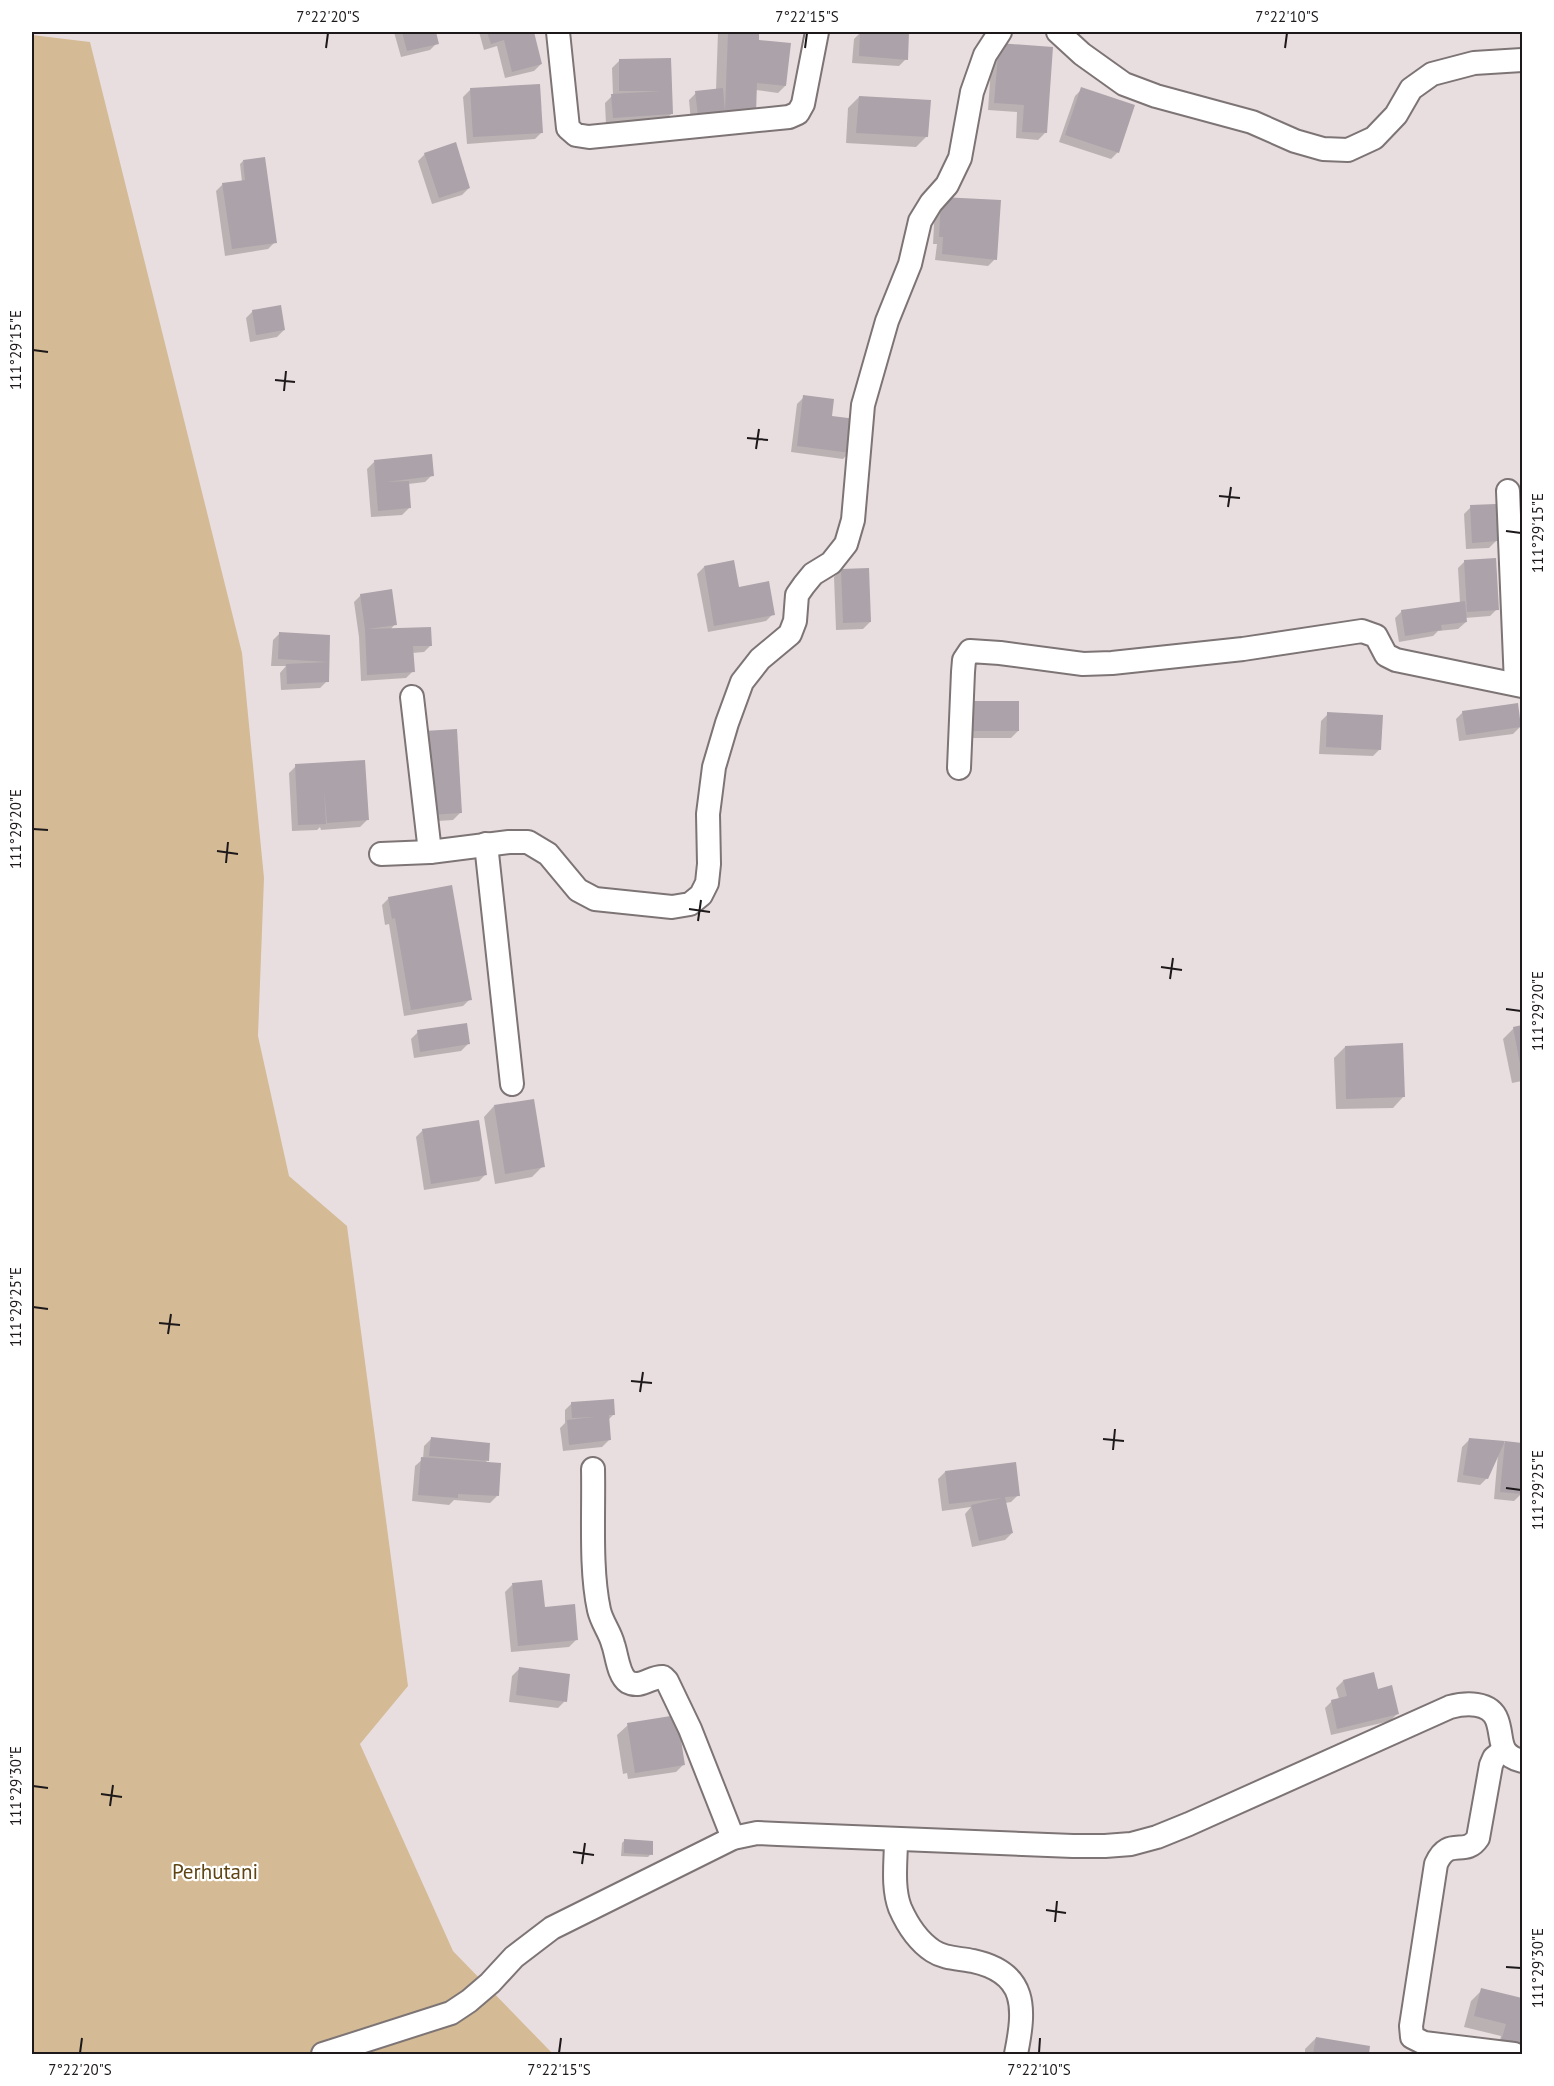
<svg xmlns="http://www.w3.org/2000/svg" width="1554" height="2086" font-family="'PT Sans',sans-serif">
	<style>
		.green { fill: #d4bb95 }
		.shadow { fill: #0003 }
		.building { fill: #aba3a9 }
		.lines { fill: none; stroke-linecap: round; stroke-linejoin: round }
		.minor-casing { stroke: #7d7475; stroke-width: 26 }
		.minor { stroke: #fff; stroke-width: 22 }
		.ticks { fill: none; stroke: #1d191a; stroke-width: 2 }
		.labels { text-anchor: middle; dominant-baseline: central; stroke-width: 4.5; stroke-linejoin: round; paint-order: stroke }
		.park-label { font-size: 21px; fill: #604514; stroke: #fff }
		.neatline { fill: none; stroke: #1d191a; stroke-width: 2 }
		.ticks-label { font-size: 15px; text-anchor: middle; fill: #1d191a }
	</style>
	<rect width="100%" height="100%" fill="#e9dedf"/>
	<!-- green -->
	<path class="green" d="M32 35 90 42 242 653 264 878 258 1036 289 1176 347 1226 408 1686 360 1744 453 1951 553 2054H32Z"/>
	<!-- shadow -->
	<g class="shadow">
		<path d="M394 32H434L437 43 430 50 401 57Z"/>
		<path d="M479 32H532L541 64 534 71 505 78 497 46 484 50Z"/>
		<path d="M718 32H758L757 44 785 86 778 93 756 90 755 113 691 122 689 100 696 93 716 90Z"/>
		<path d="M861 32H908L906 59 899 66 852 63 854 39Z"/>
		<path d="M999 45 1045 133 1038 140 1016 138 1017 112 988 110 992 52Z"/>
		<path d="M670 59 672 113 665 120 606 125 605 103 613 95 612 68 619 61Z"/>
		<path d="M1082 89 1118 152 1111 159 1059 142 1075 96Z"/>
		<path d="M470 90 542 132 535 139 467 144 463 97Z"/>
		<path d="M859 97 927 136 916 147 846 143 848 108Z"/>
		<path d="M425 154 469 188 462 195 432 204 418 161Z"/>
		<path d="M243 161 275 242 268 249 225 256 216 191 223 184 242 182 240 164Z"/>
		<path d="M942 198 995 259 988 266 935 260 937 244H933L935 205Z"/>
		<path d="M253 311 284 330 277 337 250 342 246 318Z"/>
		<path d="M804 397 830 417 850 452 843 459 791 452 797 404Z"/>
		<path d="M374 462 432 475 425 482 408 484 409 508 402 515 371 517 367 469Z"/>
		<path d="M1471 507 1496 541 1489 548 1466 549 1464 514Z"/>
		<path d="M1465 561 1497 609 1490 616 1465 618 1466 622 1458 629 1438 631 1433 636 1399 642 1395 618 1402 611 1460 603 1458 568Z"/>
		<path d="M704 567 737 588 773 614 766 621 708 632 697 574Z"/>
		<path d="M841 570 870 622 863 629 836 630 834 577Z"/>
		<path d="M361 595 395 624 390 630 431 645 424 652 412 653 413 671 406 678 361 681 359 637 354 602Z"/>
		<path d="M280 633 328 636 327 681 320 688 281 690 280 673 286 666H271L273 640Z"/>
		<path d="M966 702 1018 731 1011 738H959Z"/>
		<path d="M1463 712 1520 727 1513 734 1459 741 1456 719Z"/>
		<path d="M1328 714 1380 749 1373 756 1319 754 1321 721Z"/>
		<path d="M418 740 460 813 453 820 423 822Z"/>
		<path d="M296 766 367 820 360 827 321 830 320 827 317 830 292 831 289 773Z"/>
		<path d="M389 898 470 999 463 1006 404 1016 389 924 385 925 382 905Z"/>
		<path d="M1522 1026V1081L1512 1083 1503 1039 1514 1028Z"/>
		<path d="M418 1032 468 1044 461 1051 414 1058 411 1039Z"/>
		<path d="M1345 1047 1403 1097 1393 1108 1336 1109 1334 1058Z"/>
		<path d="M494 1106 543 1166 532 1177 495 1184 484 1117Z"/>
		<path d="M423 1130 486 1174 479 1181 424 1190 416 1137Z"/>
		<path d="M572 1403 614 1414 608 1420 609 1440 602 1447 563 1451 560 1428 565 1423V1410Z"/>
		<path d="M431 1439 487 1461 484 1464 497 1496 490 1503 454 1500 449 1505 412 1501 415 1466 423 1459 424 1446Z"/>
		<path d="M1469 1440 1522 1444 1521 1494 1514 1501 1494 1499 1498 1454 1487 1478 1480 1485 1457 1482 1462 1447Z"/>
		<path d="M945 1472 1018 1495 1011 1502 1005 1503 1012 1533 1005 1540 972 1547 965 1514 971 1507 942 1511 938 1479Z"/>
		<path d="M512 1585 543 1608 576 1640 569 1647 511 1652 505 1592Z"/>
		<path d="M519 1669 565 1701 558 1708 509 1702 512 1676Z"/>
		<path d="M1343 1681 1377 1690 1397 1714 1390 1721 1331 1735 1325 1708 1332 1701 1339 1699 1336 1688Z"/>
		<path d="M628 1725 683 1765 676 1772 628 1779 627 1773 623 1774 617 1735Z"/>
		<path d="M625 1840 651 1854 648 1857 621 1856 622 1843Z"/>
		<path d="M1482 1990 1522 2000V2046L1499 2044 1501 2036 1464 2027 1471 2001Z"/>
		<path d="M1316 2038 1369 2047 1367 2054H1305V2049Z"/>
	</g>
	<!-- building -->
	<g class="building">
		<path d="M402 32H436L439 44 407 51Z"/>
		<path d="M487 32H534L542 64 512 72 504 40 491 44Z"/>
		<path d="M728 32H759V40L791 43 786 86 757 83 756 114 698 116 695 91 723 88 725 112Z"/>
		<path d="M860 32H909L908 60 859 56Z"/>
		<path d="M999 43 1053 47 1047 133 1022 132 1024 105 994 103Z"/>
		<path d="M671 58 673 114 613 118 611 94 662 91H619V59Z"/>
		<path d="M540 84 543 133 473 137 470 88Z"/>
		<path d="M1081 87 1135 105 1119 153 1065 135Z"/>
		<path d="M859 96 931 100 928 137 856 133Z"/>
		<path d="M456 142 470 188 439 198 424 153Z"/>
		<path d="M265 157 277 243 232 249 222 183 245 180 243 160Z"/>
		<path d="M941 197 1001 200 997 260 942 254 943 237H939Z"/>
		<path d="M281 305 285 330 256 335 252 310Z"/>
		<path d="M803 395 834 399 832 416 856 419 851 453 797 446Z"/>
		<path d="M432 454 434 476 386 482 409 481 411 508 378 511 374 460Z"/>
		<path d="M1496 504 1498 541 1472 543 1470 505Z"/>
		<path d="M1496 558 1499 610 1467 612 1464 560Z"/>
		<path d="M734 560 739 587 769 581 775 615 714 626 704 566Z"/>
		<path d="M869 568 871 622 843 623 841 569Z"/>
		<path d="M392 589 397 625 367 629 431 627 432 646H413L415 672 367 675 365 629 360 594Z"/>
		<path d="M1465 601 1467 622 1441 625 1442 630 1405 636 1401 610Z"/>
		<path d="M279 632 330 635 329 682 287 684 286 664 328 662 278 659Z"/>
		<rect x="965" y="701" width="54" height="30"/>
		<path d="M1518 703 1521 727 1466 735 1462 711Z"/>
		<path d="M1327 712 1383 715 1381 750 1326 747Z"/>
		<path d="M457 729 462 813 429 815 424 731Z"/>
		<path d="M365 760 369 820 327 823 324 789 326 824 298 825 295 764Z"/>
		<path d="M452 885 472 1000 411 1010 395 918 392 919 388 897Z"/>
		<path d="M467 1023 470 1044 420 1052 417 1030Z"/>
		<path d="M1522 1025V1069H1521L1513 1027Z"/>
		<path d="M1403 1043 1405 1097 1346 1099 1345 1046Z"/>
		<path d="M534 1099 545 1167 505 1174 494 1105Z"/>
		<path d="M479 1120 487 1175 431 1184 422 1129Z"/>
		<path d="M614 1399 615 1415H609L611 1440 569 1445 567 1420 594 1417 572 1418 571 1402Z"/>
		<path d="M431 1437 490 1443 489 1461 429 1456Z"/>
		<path d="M1469 1438 1505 1441 1522 1443V1494L1500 1492 1505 1441 1488 1479 1463 1475Z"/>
		<path d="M421 1457 501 1463 499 1496 458 1494V1498L418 1495Z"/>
		<path d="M1016 1462 1020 1496 1005 1497 1013 1533 979 1541 971 1505 1002 1498 949 1504 945 1471Z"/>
		<path d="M542 1580 545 1607 575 1604 578 1640 518 1646 512 1583Z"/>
		<path d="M519 1667 570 1674 567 1702 516 1695Z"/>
		<path d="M1374 1672 1378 1689 1392 1685 1399 1714 1337 1729 1331 1700 1347 1696 1343 1680Z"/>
		<path d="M677 1715 685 1765 635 1773 627 1723Z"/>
		<path d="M624 1839 653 1841V1855L624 1853Z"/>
		<path d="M1481 1988 1522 1998V2047L1501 2041 1506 2024 1474 2016Z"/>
		<path d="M1316 2037 1370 2046 1369 2054H1313Z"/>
	</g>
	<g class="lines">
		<defs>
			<g id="minor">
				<path d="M558 32 568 128 576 135 589 137 789 117 798 113 803 104 817 32"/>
				<path d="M1058 32 1082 54 1124 84 1156 96 1252 122 1295 141 1323 149 1348 150 1374 138 1396 115 1411 89 1432 74 1474 63 1522 60"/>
				<path d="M1508 491 1516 684"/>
				<path d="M412 697 430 852"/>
				<path d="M959 768 963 672 964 660 970 651 1000 653 1083 664 1112 663 1243 649 1362 631 1376 636 1386 655 1396 660 1522 686"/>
				<path d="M486 844 512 1084"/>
				<path d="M381 854 430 852 509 842H528L548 854 578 890 595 899 672 907 690 904 701 895 707 883 709 864 708 814 714 767 727 723 742 682 760 659 790 634 795 621 797 595 804 585 813 574 831 563 846 544 853 520 863 405 887 321 910 264 920 221 931 203 947 185 960 158 972 92 985 55 1000 32"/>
				<path d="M593 1469C594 1512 590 1569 599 1610 602 1623 610 1632 613 1644 617 1655 618 1675 628 1682 641 1689 651 1676 663 1677L667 1681 690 1729 733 1838"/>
				<path d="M1504 1750 1494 1758 1491 1765 1478 1838C1465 1858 1449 1835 1436 1864L1411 2026 1412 2037 1424 2043 1514 2054"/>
				<path d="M896 1839C896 1861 892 1887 900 1908 907 1924 918 1941 933 1951 945 1959 959 1958 973 1961 1028 1973 1025 2009 1016 2054"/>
				<path d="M323 2054 451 2013 469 2001 490 1983 514 1957 552 1928 733 1838 757 1833 778 1834 1073 1846H1105L1131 1844 1157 1837 1189 1824 1450 1707C1465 1703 1490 1701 1497 1720 1504 1739 1496 1754 1522 1761"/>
			</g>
		</defs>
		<!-- minor casing -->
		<use href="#minor" class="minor-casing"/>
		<!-- minor -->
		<use href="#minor" class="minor"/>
	</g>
	<!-- ticks -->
	<path class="ticks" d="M326 48 328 33M805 48 807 33M1285 48 1287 33M33 350 48 352M275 380 295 382M284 391 286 371M747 438 768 440M756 449 759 429M1219 496 1240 498M1228 507 1231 487M1506 531 1521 533M33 829 48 830M217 851 238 854M226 863 228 842M689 909 710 912M698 921 701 900M1161 967 1182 970M1170 979 1173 958M1506 1009 1521 1011M33 1307 48 1309M159 1323 180 1325M168 1334 171 1314M631 1381 652 1383M640 1392 643 1372M1103 1439 1124 1441M1113 1450 1115 1429M1506 1488 1521 1490M33 1786 48 1788M101 1794 122 1797M110 1806 113 1785M573 1852 594 1855M582 1864 585 1843M1046 1910 1066 1913M1055 1922 1057 1901M1506 1967 1521 1968M80 2053 82 2038M559 2053 561 2038M1039 2053 1040 2038"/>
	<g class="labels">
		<!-- park labels -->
		<g class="park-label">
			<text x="215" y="1871">Perhutani</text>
		</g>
	</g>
	<!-- border -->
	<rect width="1554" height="2086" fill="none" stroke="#ffffff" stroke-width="66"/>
	<rect x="33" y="33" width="1488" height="2020" class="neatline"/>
	<g class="ticks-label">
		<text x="328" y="22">7°22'20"S</text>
		<text x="807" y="22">7°22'15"S</text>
		<text x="1287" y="22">7°22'10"S</text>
		<text transform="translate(16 350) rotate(-90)" y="5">111°29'15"E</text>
		<text transform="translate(1538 533) rotate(-90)" y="5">111°29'15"E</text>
		<text transform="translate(16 829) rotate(-90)" y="5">111°29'20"E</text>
		<text transform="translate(1538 1011) rotate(-90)" y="5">111°29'20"E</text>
		<text transform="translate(16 1307) rotate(-90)" y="5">111°29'25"E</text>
		<text transform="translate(1538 1490) rotate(-90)" y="5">111°29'25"E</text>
		<text transform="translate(16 1786) rotate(-90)" y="5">111°29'30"E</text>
		<text transform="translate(1538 1968) rotate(-90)" y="5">111°29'30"E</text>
		<text x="80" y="2075">7°22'20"S</text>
		<text x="559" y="2075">7°22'15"S</text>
		<text x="1039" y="2075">7°22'10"S</text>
	</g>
</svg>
